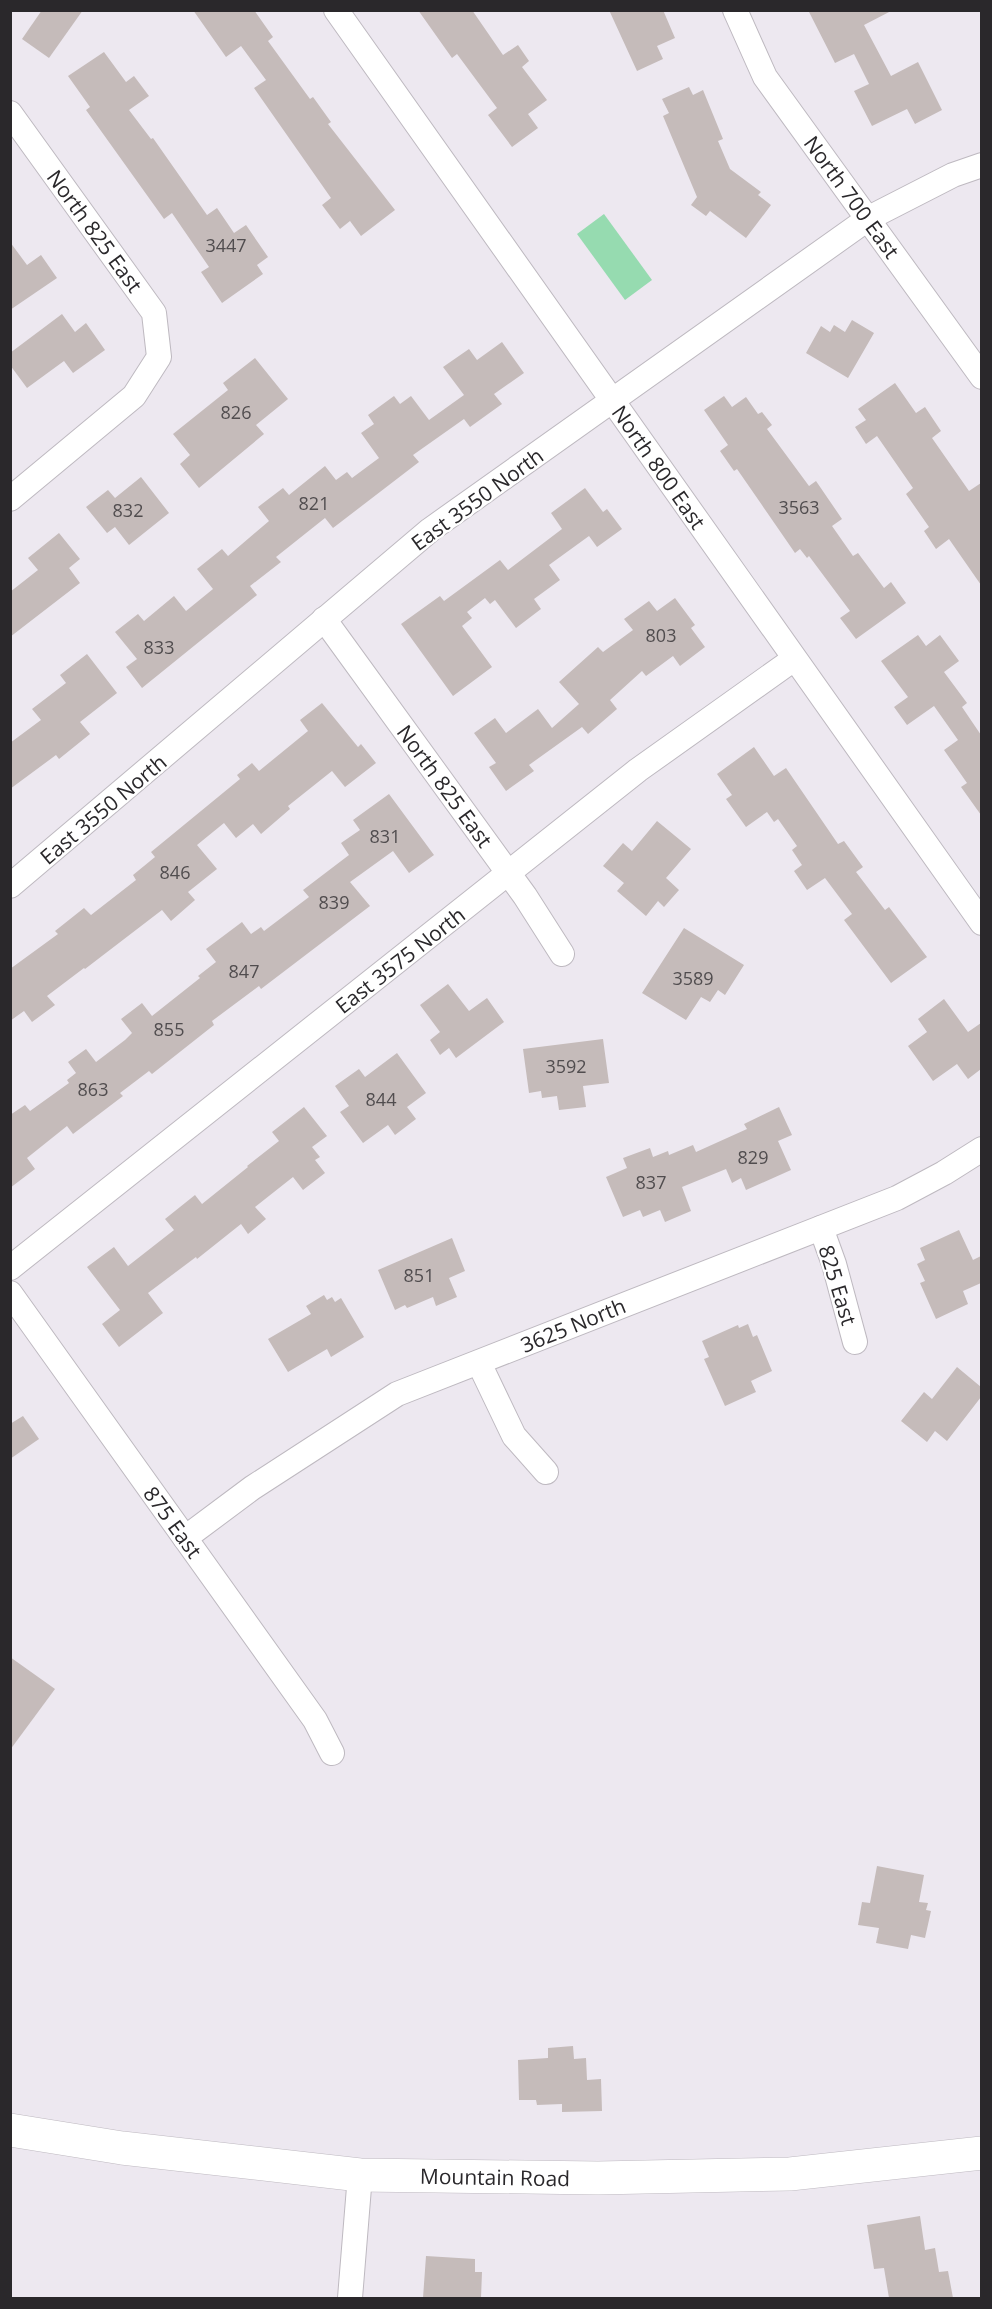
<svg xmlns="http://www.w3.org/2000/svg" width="992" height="2309" font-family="'Open Sans',sans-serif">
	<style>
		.green { fill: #96dbb0 }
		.building { fill: #c5bbba }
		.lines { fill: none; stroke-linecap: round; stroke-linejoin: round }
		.street-casing { stroke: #beb9c0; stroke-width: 26 }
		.secondary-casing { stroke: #beb9c0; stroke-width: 34 }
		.street { stroke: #fff; stroke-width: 24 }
		.secondary { stroke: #fff; stroke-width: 33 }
		.labels { text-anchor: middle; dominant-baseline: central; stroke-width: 4.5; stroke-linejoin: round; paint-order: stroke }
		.number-label { font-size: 18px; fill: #514d4f }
		.street-label { font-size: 21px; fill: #2a282b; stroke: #fff }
	</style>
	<rect width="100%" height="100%" fill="#ede8f0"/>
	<!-- green -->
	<path class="green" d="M604 214 652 280 625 300 577 234Z"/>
	<!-- building -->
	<g class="building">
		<path d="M42 10H83L49 58 22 39Z"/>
		<path d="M193 10H254L273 37 268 41 310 99 313 97 331 122 328 124 395 210 361 236 350 221 340 229 322 205 331 198 254 88 266 80 241 46 226 57Z"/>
		<path d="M418 10H472L503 55 518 45 529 61 522 67 547 100 528 114 538 128 512 147 488 115 497 108 457 54 452 58Z"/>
		<path d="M609 10H663L675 38 657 46 663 59 637 71Z"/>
		<path d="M808 10H893L864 25 891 76 918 62 942 110 915 124 907 109 872 126 854 91 869 84 854 54 835 63Z"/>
		<path d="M104 52 126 82 134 76 149 96 129 110 151 139 153 138 207 215 217 208 234 233 246 225 268 257 257 265 263 274 222 303 201 272 209 267 172 213 164 219 86 110 90 107 68 76Z"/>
		<path d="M689 87 693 95 703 90 723 139 718 141 730 169 761 192 758 195 771 205 746 238 710 211 706 216 691 205 697 197 663 116 669 113 662 99Z"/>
		<path d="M10 242 27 265 41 255 57 278 10 310Z"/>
		<path d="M62 314 75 332 86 323 105 350 73 373 64 361 27 388 10 365V353Z"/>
		<path d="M852 320 874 333 848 378 806 353 821 326 830 332 834 325 845 332Z"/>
		<path d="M502 342 524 373 494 394 502 404 470 427 464 419 413 455 419 462 333 528 325 518 276 557 281 562 250 586 257 595 142 688 126 667 137 659 115 632 138 614 144 621 174 596 186 611 213 589 197 569 222 549 228 556 269 521 258 507 283 488 289 495 325 466 336 480 347 472 352 478 379 458 361 433 374 424 368 415 394 396 400 404 411 396 429 420 464 395 443 367 469 349 477 360Z"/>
		<path d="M255 358 288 399 256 425 264 434 199 488 180 464 190 455 173 434 228 390 223 383Z"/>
		<path d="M895 383 916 413 925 407 941 431 932 438 969 491 981 483V585L949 539 936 549 924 531 929 527 906 494 913 488 877 436 866 444 855 427 866 420 858 409Z"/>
		<path d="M724 396 732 407 746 397 758 414 762 412 772 425 767 429 809 486 816 481 842 519 832 526 853 556 858 553 884 588 891 582 906 603 856 639 840 618 850 611 809 556 807 558 800 549 795 553 737 469 734 471 720 451 728 445 704 410Z"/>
		<path d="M141 477 169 513 129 545 115 527 107 533 86 507 108 490 115 498Z"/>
		<path d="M585 488 603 512 607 509 622 529 597 547 589 536 549 565 560 580 534 599 541 609 516 628 495 600 490 604 485 598 467 612 472 618 462 626 492 667 453 696 401 624 440 596 444 601 500 560 508 570 562 529 551 513Z"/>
		<path d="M59 533 80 559 69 568 80 583 10 637V592L38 570 28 558Z"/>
		<path d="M675 598 695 625 691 628 705 647 680 666 673 656 646 676 642 671 610 700 617 709 588 734 582 727 529 765 534 771 506 791 489 767 496 763 474 733 495 718 506 733 538 709 552 728 579 704 559 682 598 647 603 652 633 630 624 619 649 601 657 611Z"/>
		<path d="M918 635 926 646 940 635 959 661 944 672 967 703 962 707 981 735V815L961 787 967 783 944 750 958 740 934 706 907 725 894 707 908 697 881 661Z"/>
		<path d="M87 654 117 693 80 722 90 734 59 759 56 755 10 789V743L41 720 32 709 66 683 60 675Z"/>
		<path d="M322 703 358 747 361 744 376 763 345 787 332 771 288 806 290 809 261 834 253 824 236 838 224 823 197 845 217 869 188 892 195 900 171 921 162 910 85 969 84 968 47 996 55 1005 32 1022 24 1011 10 1021V969L58 934 55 931 84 908 91 915 136 880 133 875 155 857 151 852 240 779 237 775 252 763 259 771 308 731 300 720Z"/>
		<path d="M754 747 774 776 786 768 838 844 844 841 863 867 856 872 885 910 889 907 927 957 891 983 844 920 852 914 825 878 807 890 794 871 802 865 792 850 797 846 778 819 774 822 767 812 746 827 726 799 732 795 717 774Z"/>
		<path d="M389 794 434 855 409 873 393 851 350 882 370 906 261 989 259 986 212 1021 214 1025 152 1074 149 1071 120 1093 123 1096 73 1134 67 1126 27 1158 35 1169 10 1188V1115L25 1105 30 1111 69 1083 67 1080 76 1073 68 1062 86 1049 96 1062 125 1040 132 1033 121 1019 142 1003 152 1016 200 978 198 976 216 962 206 949 242 922 251 934 261 927 264 931 309 897 303 890 349 855 341 843 360 830 353 820Z"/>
		<path d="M657 821 691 849 666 878 679 890 664 907 658 901 646 916 617 891 624 883 603 866 623 843 632 851Z"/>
		<path d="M684 928 744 965 725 995 718 990 710 1002 701 997 686 1020 642 993Z"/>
		<path d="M448 984 469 1011 487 998 504 1022 456 1058 449 1048 440 1055 430 1040 440 1032 420 1005Z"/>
		<path d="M944 999 968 1032 981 1023V1069L968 1079 957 1064 933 1081 908 1046 927 1032 918 1019Z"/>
		<path d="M603 1039 609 1083 583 1086 586 1107 559 1110 557 1096 542 1098 541 1091 529 1093 523 1049Z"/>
		<path d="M397 1053 426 1093 407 1107 416 1119 395 1135 388 1125 363 1143 340 1112 349 1106 335 1086 359 1069 365 1077Z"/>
		<path d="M304 1107 327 1136 312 1147 320 1157 315 1160 325 1173 303 1190 293 1177 255 1207 266 1219 248 1234 241 1224 197 1259 196 1257 148 1293 163 1313 119 1347 102 1324 120 1310 87 1267 114 1247 128 1266 174 1230 165 1219 195 1195 202 1204 248 1167 247 1166 279 1141 272 1132Z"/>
		<path d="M779 1107 792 1135 778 1141 791 1170 746 1190 741 1178 732 1183 726 1169 682 1187 691 1211 665 1222 660 1210 643 1217 640 1210 623 1217 606 1177 627 1168 623 1158 650 1148 653 1157 668 1151 669 1155 693 1145 696 1152 747 1129 744 1124Z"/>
		<path d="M959 1230 973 1260 981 1256V1283L963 1291 968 1304 936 1319 920 1283 925 1281 917 1264 925 1260 920 1248Z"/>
		<path d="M452 1238 465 1271 449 1278 457 1297 436 1306 433 1297 407 1308 405 1305 395 1310 378 1270Z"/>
		<path d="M324 1295 327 1300 332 1297 335 1302 341 1298 364 1337 331 1357 327 1349 288 1372 268 1339 311 1314 306 1306Z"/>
		<path d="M748 1324 753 1337 757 1335 772 1371 751 1381 756 1392 725 1406 704 1359 709 1357 702 1341 738 1325 739 1328Z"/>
		<path d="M957 1367 981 1387V1397L947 1441 935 1431 927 1442 901 1421 924 1392 932 1399Z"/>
		<path d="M23 1416 39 1439 10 1459V1424Z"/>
		<path d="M10 1657 55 1689 10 1750Z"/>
		<path d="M877 1866 924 1875 919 1902 928 1903 926 1910 931 1911 925 1938 911 1935 908 1949 876 1943 879 1928 858 1925 862 1902 870 1903Z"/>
		<path d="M573 2046 574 2059 586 2058 587 2080 601 2079 602 2111 562 2112V2104L537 2105 536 2100H519L518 2060 548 2058V2048Z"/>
		<path d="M920 2216 925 2250 935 2248 939 2272 948 2271 953 2298H889L884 2268 874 2269 867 2225Z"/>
		<path d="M426 2256 475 2259V2272H482L481 2298H423Z"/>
	</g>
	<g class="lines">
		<defs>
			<g id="street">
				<path d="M336 10 982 923"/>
				<path d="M735 10 765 77 982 377"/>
				<path d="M10 113 154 313 159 357 134 396 10 499"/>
				<path d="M324 619 525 896 562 954"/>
				<path d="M10 886 430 530 869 218 953 175 982 165"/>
				<path d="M821 1228 834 1264 855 1342"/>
				<path d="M10 1268 638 770 794 659"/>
				<path d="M10 1293 315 1720 332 1753"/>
				<path d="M479 1363 514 1436 546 1472"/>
				<path d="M185 1538 252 1488 397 1394 897 1198 944 1173 982 1149"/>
				<path d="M350 2298 360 2175"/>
			</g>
			<path id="secondary" d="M10 2130 122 2148 360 2175 598 2178 790 2174 982 2153"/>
		</defs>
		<!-- street casing -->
		<use href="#street" class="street-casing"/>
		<!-- secondary casing -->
		<use href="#secondary" class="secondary-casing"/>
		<!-- street -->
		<use href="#street" class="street"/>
		<!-- secondary -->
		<use href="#secondary" class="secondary"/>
	</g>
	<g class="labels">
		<!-- number labels -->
		<g class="number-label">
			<text x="226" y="245">3447</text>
			<text x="236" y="412">826</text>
			<text x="314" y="503">821</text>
			<text x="799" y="507">3563</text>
			<text x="128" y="510">832</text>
			<text x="661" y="635">803</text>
			<text x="159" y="647">833</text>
			<text x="385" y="836">831</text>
			<text x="175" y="872">846</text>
			<text x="334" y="902">839</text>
			<text x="244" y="971">847</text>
			<text x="693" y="978">3589</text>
			<text x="169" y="1029">855</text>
			<text x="566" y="1066">3592</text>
			<text x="93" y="1089">863</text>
			<text x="381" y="1099">844</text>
			<text x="753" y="1157">829</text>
			<text x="651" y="1182">837</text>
			<text x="419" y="1275">851</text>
		</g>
		<!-- street labels -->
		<g class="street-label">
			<text transform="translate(852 197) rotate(54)">North 700 East</text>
			<text transform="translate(95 231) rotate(54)">North 825 East</text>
			<text transform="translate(659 467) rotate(55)">North 800 East</text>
			<text transform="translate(477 499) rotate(-36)">East 3550 North</text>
			<text transform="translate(445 786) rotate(54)">North 825 East</text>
			<text transform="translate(103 809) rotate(-40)">East 3550 North</text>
			<text transform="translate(400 960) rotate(-38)">East 3575 North</text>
			<text transform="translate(838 1285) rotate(73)">825 East</text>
			<text transform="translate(573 1325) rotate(-22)">3625 North</text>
			<text transform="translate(173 1522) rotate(54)">875 East</text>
			<text transform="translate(495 2177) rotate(1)">Mountain Road</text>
		</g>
	</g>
	<!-- border -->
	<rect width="992" height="2309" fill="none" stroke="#2a282b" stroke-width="24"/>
</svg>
